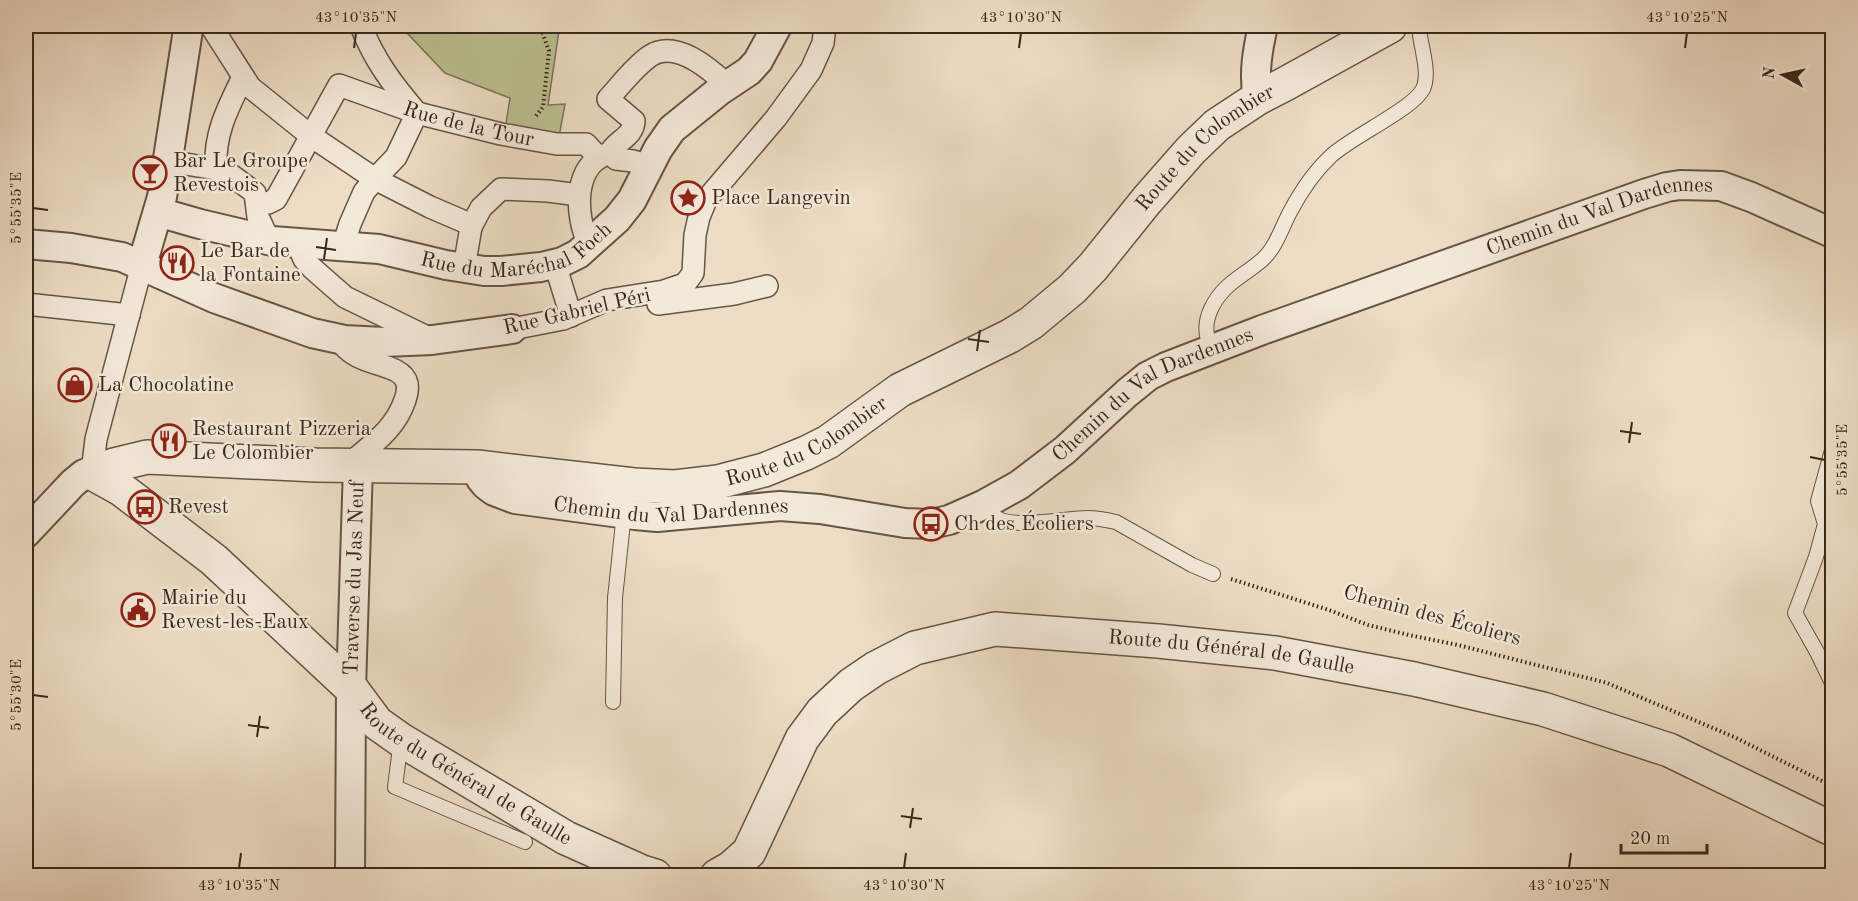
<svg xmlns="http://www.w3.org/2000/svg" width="1858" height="901" font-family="'Old Standard TT',serif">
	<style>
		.green { fill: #bbc092; stroke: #7a7457; stroke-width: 1.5 }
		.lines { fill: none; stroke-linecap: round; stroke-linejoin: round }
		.service-casing { stroke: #665446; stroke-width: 16 }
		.pedestrian-casing { stroke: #665446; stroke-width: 24 }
		.minor-casing { stroke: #665446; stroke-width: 32 }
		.tertiary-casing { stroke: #665446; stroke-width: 36 }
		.path { stroke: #39271c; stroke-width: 4; stroke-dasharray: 1.5 3; stroke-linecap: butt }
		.service { stroke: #f3e9d9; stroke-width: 14 }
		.pedestrian { stroke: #f3e9d9; stroke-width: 21 }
		.minor { stroke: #f3e9d9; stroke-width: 28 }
		.tertiary { stroke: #f3e9d9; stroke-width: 33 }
		.ticks { fill: none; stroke: #39271c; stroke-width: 2 }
		.labels { text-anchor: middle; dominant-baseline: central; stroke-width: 5; stroke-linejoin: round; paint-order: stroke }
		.street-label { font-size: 21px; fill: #39271c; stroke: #f3e9d9 }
		.poi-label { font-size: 21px; fill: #39271c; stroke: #f3e9d9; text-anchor: start }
		.neatline { fill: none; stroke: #39271c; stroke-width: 2 }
		.ticks-label { font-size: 15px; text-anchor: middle; fill: #39271c }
	</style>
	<rect width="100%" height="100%" fill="#edddc4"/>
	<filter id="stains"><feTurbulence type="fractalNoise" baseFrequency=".00333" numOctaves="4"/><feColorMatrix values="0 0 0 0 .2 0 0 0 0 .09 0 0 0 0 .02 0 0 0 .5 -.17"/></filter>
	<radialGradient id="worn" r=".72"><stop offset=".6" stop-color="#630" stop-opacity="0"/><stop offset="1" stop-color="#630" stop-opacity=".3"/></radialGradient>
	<!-- green -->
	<path class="green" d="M404 26H562L559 31 548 105 565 104 559 137 505 130 510 98 445 73 408 34Z"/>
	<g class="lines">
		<defs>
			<g id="service">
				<path d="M1210 349C1206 334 1204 324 1211 309 1223 283 1243 277 1263 259 1276 247 1282 227 1290 212 1300 193 1315 171 1331 156 1351 137 1413 109 1423 89 1430 74 1422 51 1420 35"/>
				<path d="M1832 450 1818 501 1825 524 1816 557 1795 613 1817 652 1832 683"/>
				<path d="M985 504C988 509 992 515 997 518 1015 529 1065 518 1088 518 1098 518 1107 520 1116 522L1192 565 1213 574"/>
				<path d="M613 702 615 598 624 513"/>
				<path d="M401 740 395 787 525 842"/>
			</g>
			<g id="pedestrian">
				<path d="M211 26 250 87 311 136 375 179 430 207 465 222 471 227 464 268"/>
				<path d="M167 161 216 169 231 175 250 189 255 193 258 217 269 240"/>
				<path d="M650 166 633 161 616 159 610 153C616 140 633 138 634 121L608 99C621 85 634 67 650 56 676 39 710 69 727 85"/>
				<path d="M216 169C214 133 228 108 243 77"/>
				<path id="s1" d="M257 203H268L276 199 339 85 417 113 501 134 557 144H586L599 158"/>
				<path d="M471 227 481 208 501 189 548 191 579 195"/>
				<path d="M297 243 304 259 312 268 345 297 431 339"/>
				<path d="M589 244C575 217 572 163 610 153"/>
				<path d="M343 246 350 224 364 192 375 179 396 157 417 113C393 85 374 60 361 26"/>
				<path d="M555 264 571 316"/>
				<path d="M26 304 129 315"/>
				<path d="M658 304 734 294 767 286"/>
				<path d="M512 329 563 319 607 300 664 291 685 284 693 273 695 235 699 217 706 200 776 118 811 70 823 43 825 26"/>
				<path d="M339 339C350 358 370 361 390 368 406 374 411 383 405 400 395 430 371 445 348 465"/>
				<path d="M92 473 96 439 142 265"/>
			</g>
			<g id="minor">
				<path d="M1258 98C1253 74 1258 48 1263 26"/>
				<path id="s2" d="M158 212 200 224 272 241 379 249 446 265 484 271H501L541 267 562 262 578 254 617 219 632 200 658 149 672 129 719 91 749 71 758 61 777 26"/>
				<path d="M26 244 71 248 122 257 214 298 312 333 344 340 384 342 432 340 512 329"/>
				<path d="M142 265 162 197 188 30"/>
				<path id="s3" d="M477 467 481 479 486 485 494 491 515 499 635 515 657 517 780 506 820 509 905 523 931 524 949 520 983 505 1019 485 1065 450 1127 393 1148 376 1166 367 1262 330 1644 194 1667 187 1680 185 1721 186 1751 197 1832 233"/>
				<path d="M26 533 73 483 84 474 92 473"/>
				<path id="s4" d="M350 876 351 688 358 466"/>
			</g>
			<g id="tertiary">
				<path id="s5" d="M92 473 114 465 147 457 316 465 477 467 634 485 675 487 718 482 764 470 806 453 828 442 900 390 1010 336 1031 323 1072 289 1093 267 1147 200 1191 150 1217 125 1258 98 1285 84 1390 26"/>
				<path id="s6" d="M92 473 121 489 214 560 351 688 377 723 401 740 566 838 642 872 655 876"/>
				<path id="s7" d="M717 876 731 868 749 852 802 739 822 712 851 685 876 668 915 648 995 629 1158 641 1275 653 1414 679 1543 709 1669 750 1832 829"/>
			</g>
		</defs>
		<!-- service casing -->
		<use href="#service" class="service-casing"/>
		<!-- pedestrian casing -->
		<use href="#pedestrian" class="pedestrian-casing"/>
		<!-- minor casing -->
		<use href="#minor" class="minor-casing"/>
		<!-- tertiary casing -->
		<use href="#tertiary" class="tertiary-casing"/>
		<!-- path -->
		<g class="path">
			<path d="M536 116 543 107 549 51 540 26"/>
			<path d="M1231 579 1329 610 1368 625 1409 635 1458 645 1607 683 1734 737 1832 786"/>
		</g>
		<!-- service -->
		<use href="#service" class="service"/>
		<!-- pedestrian -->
		<use href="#pedestrian" class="pedestrian"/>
		<!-- minor -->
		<use href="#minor" class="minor"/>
		<!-- tertiary -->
		<use href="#tertiary" class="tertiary"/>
	</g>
	<!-- ticks -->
	<path class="ticks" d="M354 48 356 33M1019 48 1021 33M1685 48 1687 33M33 208 48 210M316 247 336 250M324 259 327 238M968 339 989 342M977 351 980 330M1620 431 1641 434M1629 443 1632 422M1810 457 1825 460M33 695 48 697M248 725 269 728M257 737 260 716M901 816 922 819M910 828 913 808M239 868 241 853M904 868 906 853M1569 868 1571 853"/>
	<!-- icons -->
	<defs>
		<symbol id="bar-ring" viewBox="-11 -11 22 22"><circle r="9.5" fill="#f3e9d9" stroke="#8f2418" stroke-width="1.5"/><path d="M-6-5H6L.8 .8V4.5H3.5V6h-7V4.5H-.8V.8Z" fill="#8f2418"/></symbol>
		<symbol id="sight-ring" viewBox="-11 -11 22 22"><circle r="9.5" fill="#f3e9d9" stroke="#8f2418" stroke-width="1.5"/><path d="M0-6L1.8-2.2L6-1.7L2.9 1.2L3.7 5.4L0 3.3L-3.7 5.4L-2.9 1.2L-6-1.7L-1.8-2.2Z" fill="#8f2418"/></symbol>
		<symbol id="restaurant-ring" viewBox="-11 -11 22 22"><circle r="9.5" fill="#f3e9d9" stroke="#8f2418" stroke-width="1.5"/><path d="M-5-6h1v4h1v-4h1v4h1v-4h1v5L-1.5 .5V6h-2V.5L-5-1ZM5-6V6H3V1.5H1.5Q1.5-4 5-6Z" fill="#8f2418"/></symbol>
		<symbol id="shop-ring" viewBox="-11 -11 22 22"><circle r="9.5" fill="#f3e9d9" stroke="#8f2418" stroke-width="1.5"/><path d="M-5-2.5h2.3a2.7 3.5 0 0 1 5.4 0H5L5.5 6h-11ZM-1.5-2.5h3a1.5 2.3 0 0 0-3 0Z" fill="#8f2418"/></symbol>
		<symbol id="bus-ring" viewBox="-11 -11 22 22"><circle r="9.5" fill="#f3e9d9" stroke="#8f2418" stroke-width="1.5"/><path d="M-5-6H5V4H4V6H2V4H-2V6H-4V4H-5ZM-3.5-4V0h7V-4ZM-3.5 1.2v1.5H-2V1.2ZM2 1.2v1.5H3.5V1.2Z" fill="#8f2418"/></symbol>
		<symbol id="civic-ring" viewBox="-11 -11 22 22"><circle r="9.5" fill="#f3e9d9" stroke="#8f2418" stroke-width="1.5"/><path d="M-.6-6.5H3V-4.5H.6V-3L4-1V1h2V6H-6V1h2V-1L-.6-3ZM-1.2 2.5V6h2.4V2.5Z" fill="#8f2418"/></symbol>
	</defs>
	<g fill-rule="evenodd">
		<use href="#bar-ring" x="131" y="154" width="38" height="38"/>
		<use href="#sight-ring" x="669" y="179" width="38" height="38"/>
		<use href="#restaurant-ring" x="158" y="244" width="38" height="38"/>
		<use href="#shop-ring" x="56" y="366" width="38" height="38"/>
		<use href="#restaurant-ring" x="150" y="422" width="38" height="38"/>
		<use href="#bus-ring" x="126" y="488" width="38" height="38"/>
		<use href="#bus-ring" x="912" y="505" width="38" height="38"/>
		<use href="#civic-ring" x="119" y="591" width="38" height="38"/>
	</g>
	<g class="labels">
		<!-- street labels -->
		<g class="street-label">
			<text stroke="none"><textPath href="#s1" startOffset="286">Rue de la Tour</textPath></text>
			<text stroke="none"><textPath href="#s5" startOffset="1232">Route du Colombier</textPath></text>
			<text stroke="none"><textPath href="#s3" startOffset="1218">Chemin du Val Dardennes</textPath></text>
			<text stroke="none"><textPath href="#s2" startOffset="369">Rue du Maréchal Foch</textPath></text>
			<text transform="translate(577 312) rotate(-13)">Rue Gabriel Péri</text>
			<text stroke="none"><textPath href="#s3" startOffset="732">Chemin du Val Dardennes</textPath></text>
			<text stroke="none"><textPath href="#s5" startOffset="728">Route du Colombier</textPath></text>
			<text stroke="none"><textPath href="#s3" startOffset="210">Chemin du Val Dardennes</textPath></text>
			<text stroke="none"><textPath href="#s4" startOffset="298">Traverse du Jas Neuf</textPath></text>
			<text transform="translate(1432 616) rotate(15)">Chemin des Écoliers</text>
			<text stroke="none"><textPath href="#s7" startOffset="632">Route du Général de Gaulle</textPath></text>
			<text stroke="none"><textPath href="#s6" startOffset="483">Route du Général de Gaulle</textPath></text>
		</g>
		<!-- poi labels -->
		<g class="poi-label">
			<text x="173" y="161">Bar Le Groupe<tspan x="173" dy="24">Revestois</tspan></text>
			<text x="711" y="198">Place Langevin</text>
			<text x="200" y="251">Le Bar de<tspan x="200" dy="24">la Fontaine</tspan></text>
			<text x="98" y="385">La Chocolatine</text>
			<text x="192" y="429">Restaurant Pizzeria<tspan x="192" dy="24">Le Colombier</tspan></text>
			<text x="168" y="507">Revest</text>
			<text x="954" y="524">Ch des Écoliers</text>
			<text x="161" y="598">Mairie du<tspan x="161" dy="24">Revest-les-Eaux</tspan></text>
		</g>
	</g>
	<!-- margin -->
	<rect width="1858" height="901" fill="none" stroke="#edddc4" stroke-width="66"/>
	<!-- north arrow -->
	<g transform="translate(1783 75) rotate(278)" stroke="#f3e9d9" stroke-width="4.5" paint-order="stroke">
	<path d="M0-4.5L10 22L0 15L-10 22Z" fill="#39271c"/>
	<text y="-9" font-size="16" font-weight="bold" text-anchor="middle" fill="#39271c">N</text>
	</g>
	<!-- scale -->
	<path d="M1621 844v9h86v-9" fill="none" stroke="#39271c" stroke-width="3"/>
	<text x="1630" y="844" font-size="18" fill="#39271c" stroke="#f3e9d9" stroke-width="4.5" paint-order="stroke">20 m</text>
	<rect x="33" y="33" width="1792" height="835" class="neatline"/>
	<g class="ticks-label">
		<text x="356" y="22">43°10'35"N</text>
		<text x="1021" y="22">43°10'30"N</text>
		<text x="1687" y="22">43°10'25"N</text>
		<text transform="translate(16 208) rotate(-90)" y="5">5°55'35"E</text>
		<text transform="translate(1842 460) rotate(-90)" y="5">5°55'35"E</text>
		<text transform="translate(16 695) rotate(-90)" y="5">5°55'30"E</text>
		<text x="239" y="890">43°10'35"N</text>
		<text x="904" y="890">43°10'30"N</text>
		<text x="1569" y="890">43°10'25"N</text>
	</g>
	<rect width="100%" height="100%" filter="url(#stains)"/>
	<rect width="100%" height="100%" fill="url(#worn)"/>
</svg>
